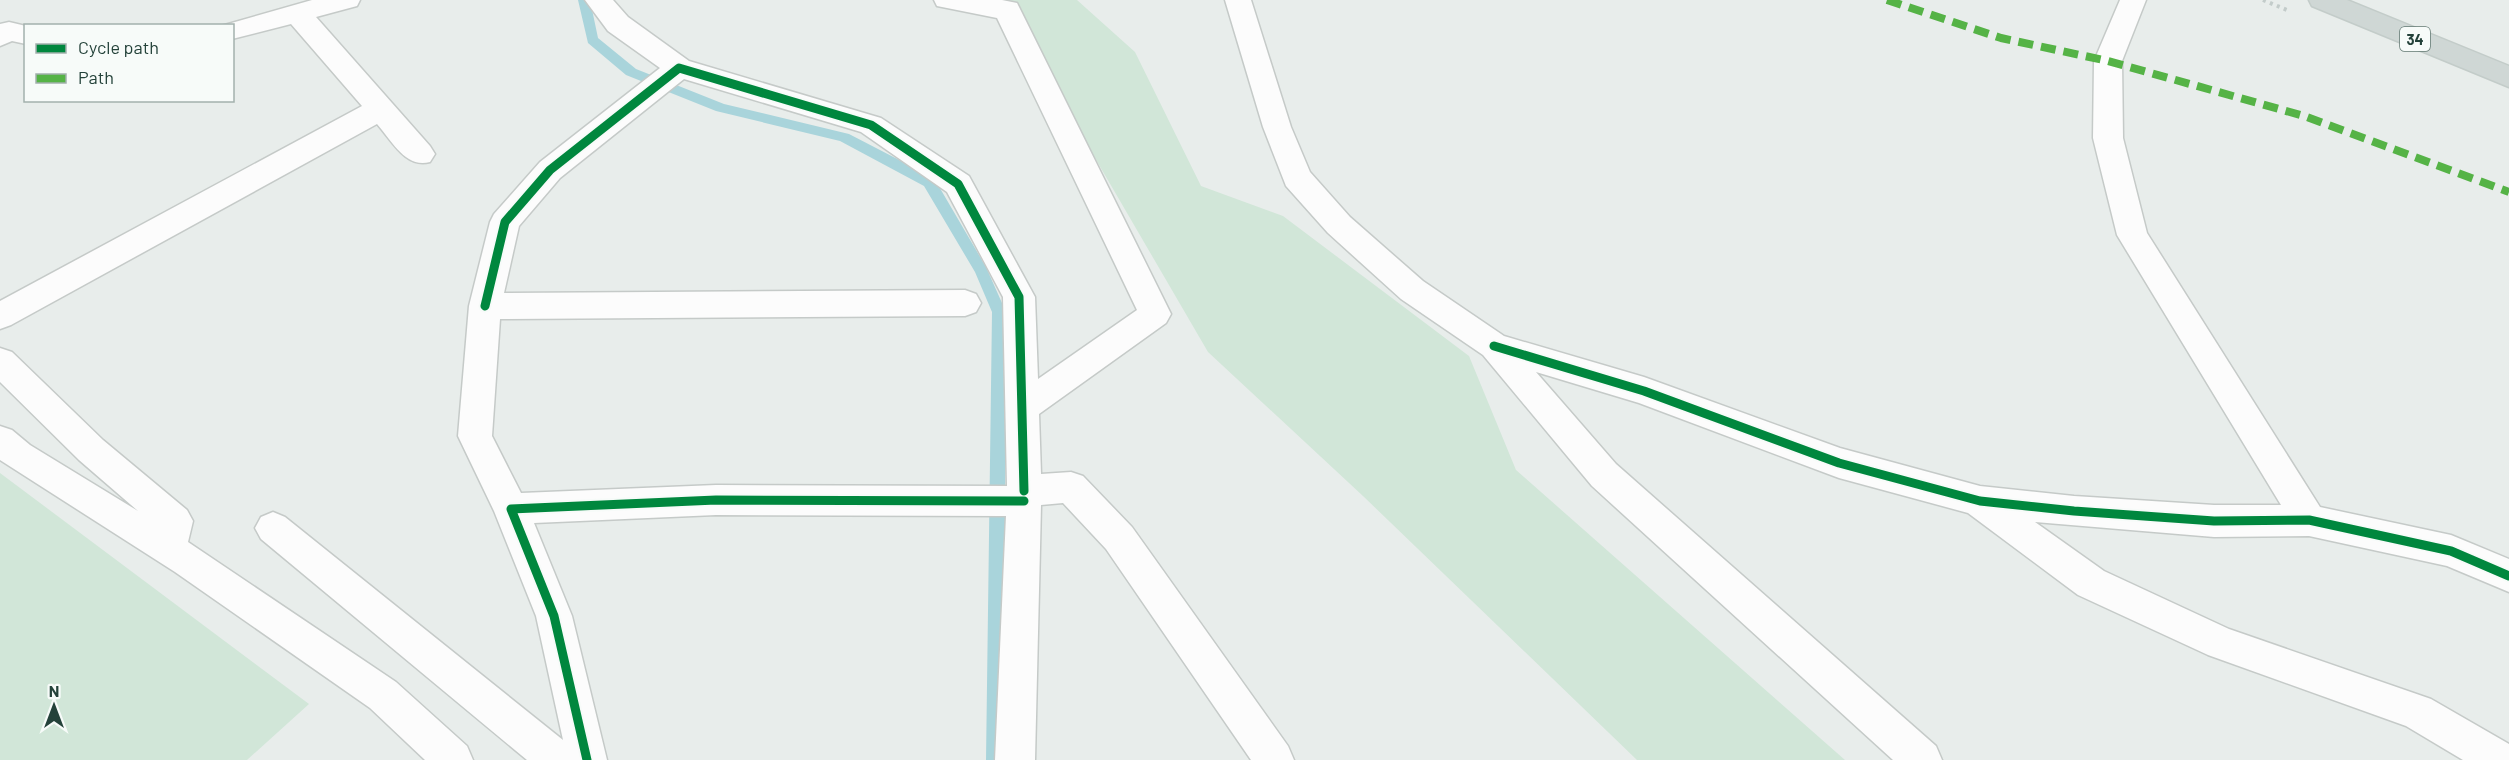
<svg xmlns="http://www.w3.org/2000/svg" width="2509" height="760" font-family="Barlow,sans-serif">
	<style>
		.green { fill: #d1e6d8 }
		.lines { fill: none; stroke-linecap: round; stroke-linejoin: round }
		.stream { fill: #a9d4db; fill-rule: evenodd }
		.street-casing { stroke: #c5cac8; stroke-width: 3 }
		.primary-casing { stroke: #c3ccc9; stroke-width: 3 }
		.path { stroke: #c3ccca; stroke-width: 4; stroke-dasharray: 3 4.5; stroke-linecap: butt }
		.street { fill: #fcfcfc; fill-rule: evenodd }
		.primary { fill: #cfd7d5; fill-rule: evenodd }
		.quiet { stroke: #55b346; stroke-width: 8; stroke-dasharray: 15 8; stroke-linecap: butt }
		.cycleway-casing { stroke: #f7fbf9; stroke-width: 13 }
		.cycleway { stroke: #00873e; stroke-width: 9 }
		.labels { text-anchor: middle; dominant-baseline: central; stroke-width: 5; stroke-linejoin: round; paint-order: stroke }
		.shield { fill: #f7fbf9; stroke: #637a73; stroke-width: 1.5 }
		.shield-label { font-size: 15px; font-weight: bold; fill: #24423a }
	</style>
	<rect width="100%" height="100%" fill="#e8edeb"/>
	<!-- green -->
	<g class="green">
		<path d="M1003 0H1077L1135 52 1201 186 1283 216 1469 356 1516 470 1845 760H1637L1363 496 1208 352Z"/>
		<path d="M0 473 309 704 247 760H0Z"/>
	</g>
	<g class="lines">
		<!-- stream -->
		<path class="stream" d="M578 0H590L598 38 636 69 724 104 849 134 934 178 986 267 1006 312 1004 760H986L992 312 975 272 924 186 840 141 716 111 626 75 588 43Z"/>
		<defs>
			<g id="street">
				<path d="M312 0H360L357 6 316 17 430 146 435 154 430 162C406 169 392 141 377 124L11 325 0 329V301L362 106 291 24 232 39V26H221Z"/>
				<path d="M585 0H613L628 17 689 61 881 118 969 176 1035 297 1038 379 1137 310 997 18 937 6 934 0H1002L1017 3 1171 314 1166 323 1039 414 1041 474 1071 472 1083 476 1132 527 1288 746 1294 760H1251L1106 549 1063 503 1041 505 1035 760H995L1006 516 716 515 534 523 572 616 607 760H527L261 539 255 528 261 517 273 512 285 517 563 740 536 616 494 511 458 436 469 306 490 222 494 214 540 162 660 68 608 31ZM684 79 861 132 947 192 1003 297 1007 486 716 485 521 493 492 436 500 319 965 316 976 312 981 303 976 294 965 290 504 293 519 226 560 178Z"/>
				<path d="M1225 0H1251L1291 127 1310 172 1350 217 1423 281 1504 336 1644 377 1840 448 1980 486 2074 496 2214 505H2281L2117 235 2093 138 2094 61 2120 0H2146L2122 61 2123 138 2147 233 2320 507 2451 535 2509 559V592L2447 566 2309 536 2214 537 2035 522 2104 571 2229 629 2431 699 2509 744V760H2463L2406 726 2208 655 2078 595 1968 513 1839 478 1639 403 1536 372 1616 464 1936 746 1942 760H1893L1592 486 1483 355 1401 299 1328 233 1286 186 1263 127Z"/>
				<path d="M9 22 26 26V44L12 41 0 46V24Z"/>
				<path d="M0 348 12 352 103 440 187 510 193 521 188 542 396 682 467 746 473 760H425L370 708 175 572 0 460V426L12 430 30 445 138 511 79 460 0 382Z"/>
			</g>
			<path id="primary" d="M2309 0H2347L2509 66V87L2312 6Z"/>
		</defs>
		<!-- street casing -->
		<use href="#street" class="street-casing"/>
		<!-- primary casing -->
		<use href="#primary" class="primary-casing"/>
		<!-- path -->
		<path class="path" d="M2263 0 2287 10"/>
		<!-- street -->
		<use href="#street" class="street"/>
		<!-- primary -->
		<use href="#primary" class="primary"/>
		<!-- quiet -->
		<path class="quiet" d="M1887 0 2001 38 2108 61 2304 116 2509 192"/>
		<defs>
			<g id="cycleway">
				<path d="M485 306 505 222 550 170 679 68 871 125 958 184 1019 297 1024 491"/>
				<path d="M1494 346 1644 391 1839 463 1980 501 2074 511 2214 521 2309 520 2451 551 2509 576"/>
				<path d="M587 760 554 616 511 509 716 500 1024 501"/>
			</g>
		</defs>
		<!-- cycleway casing -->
		<use href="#cycleway" class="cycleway-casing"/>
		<!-- cycleway -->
		<use href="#cycleway" class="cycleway"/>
	</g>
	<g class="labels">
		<!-- shield labels -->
		<rect class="shield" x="2400" y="27" width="30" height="24" rx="4.5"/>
		<g class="shield-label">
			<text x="2415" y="39">34</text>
		</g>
	</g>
	<!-- legend -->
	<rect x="24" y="24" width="210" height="78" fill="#f7fbf9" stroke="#a3b1ad" stroke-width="1.5"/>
	<rect x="36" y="44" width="30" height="9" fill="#00873e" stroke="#a3b1ad" stroke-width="1.5"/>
	<text x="78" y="54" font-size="18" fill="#24423a">Cycle path</text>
	<rect x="36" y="74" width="30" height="9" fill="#55b346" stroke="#a3b1ad" stroke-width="1.5"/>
	<text x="78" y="84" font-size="18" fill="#24423a">Path</text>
	<!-- north arrow -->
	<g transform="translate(54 706)" stroke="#f7fbf9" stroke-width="4.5" paint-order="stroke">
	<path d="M0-4.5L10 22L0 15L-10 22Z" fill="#24423a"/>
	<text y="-9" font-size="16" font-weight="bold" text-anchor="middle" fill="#24423a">N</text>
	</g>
</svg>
